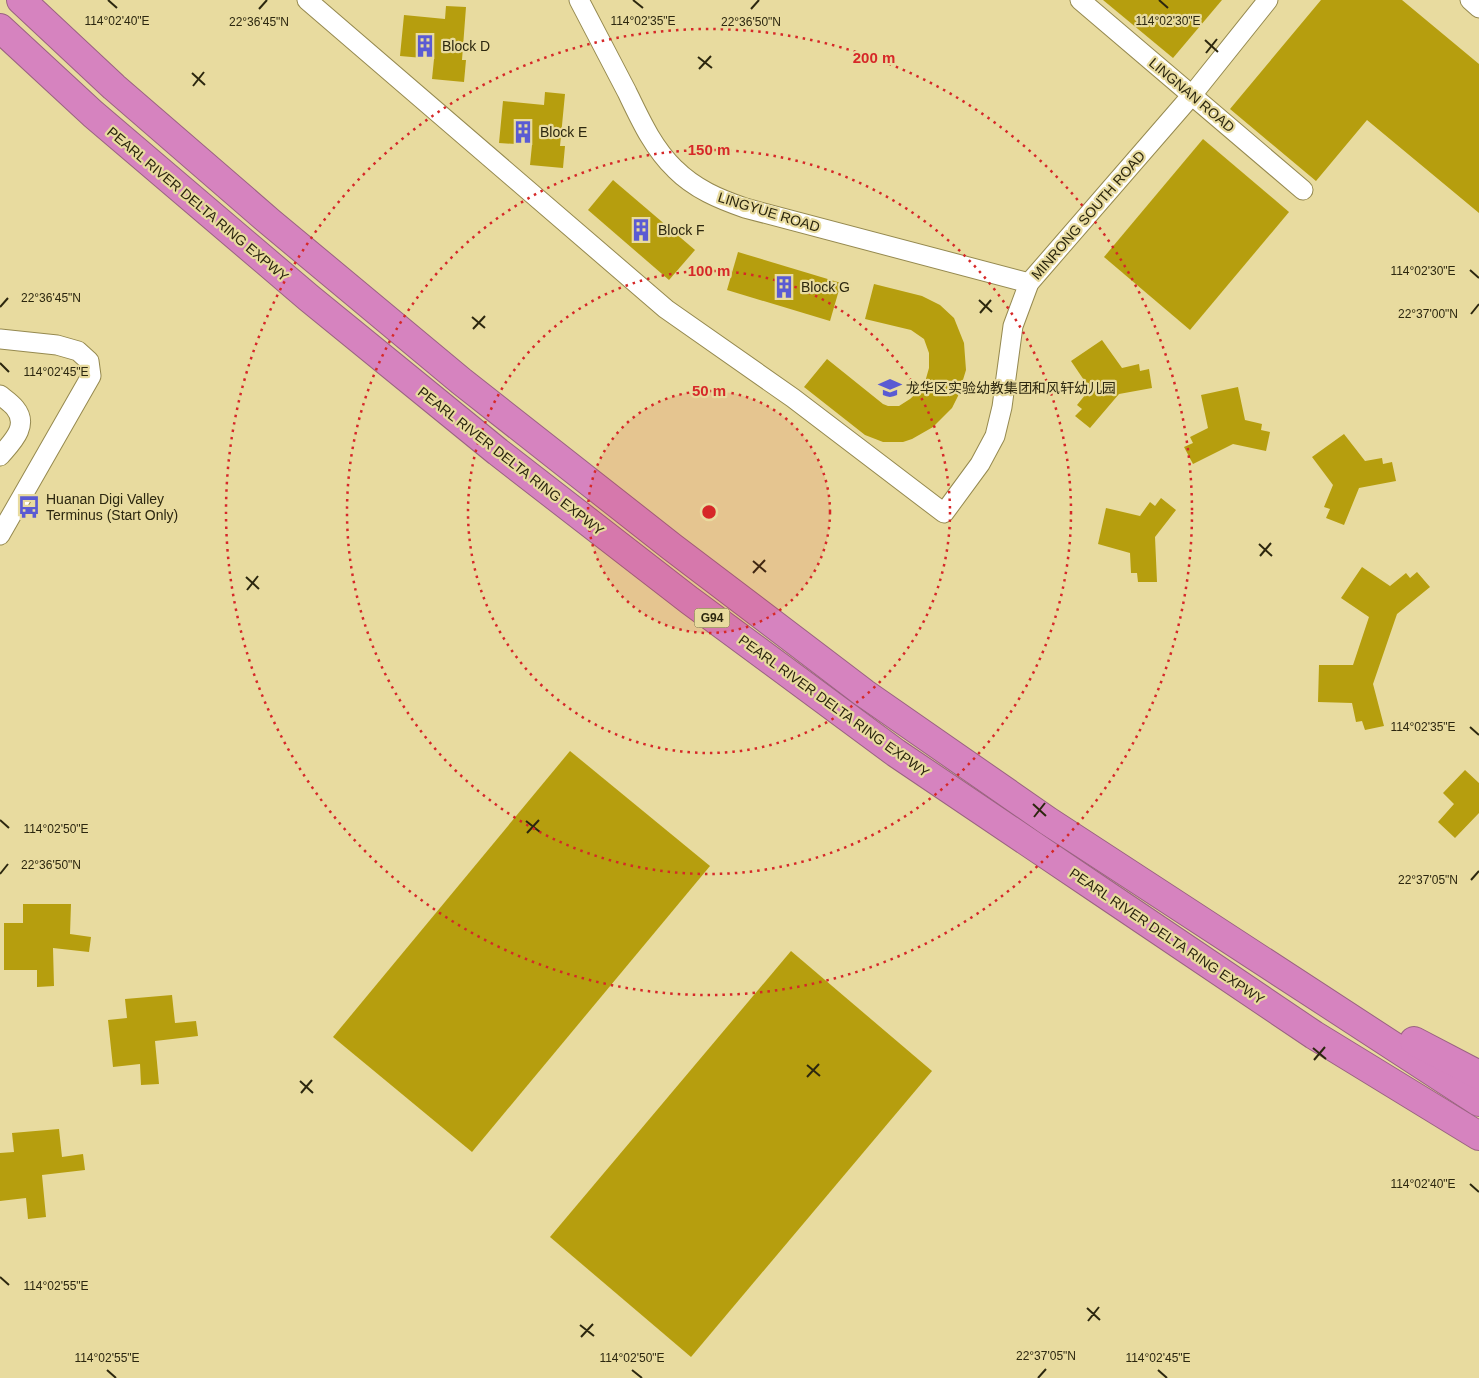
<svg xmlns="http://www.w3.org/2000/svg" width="1479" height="1378" font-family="Helvetica,'Noto Sans SC',sans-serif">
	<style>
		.building { fill: #b69e0e }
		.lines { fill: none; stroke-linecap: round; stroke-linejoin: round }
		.minor-casing { stroke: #95894f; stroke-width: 21 }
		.highway-casing { stroke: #9a6381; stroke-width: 30 }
		.minor { stroke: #fff; stroke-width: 19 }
		.highway { stroke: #d683bf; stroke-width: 28 }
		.ticks { fill: none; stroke: #2c270f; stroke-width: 2 }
		.ring { fill: none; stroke: #d62828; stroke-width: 2.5; stroke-dasharray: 2.5 5 }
		.labels { text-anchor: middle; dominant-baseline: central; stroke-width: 4.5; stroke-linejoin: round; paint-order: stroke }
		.shield { fill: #e8db9f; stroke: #645d3a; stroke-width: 1 }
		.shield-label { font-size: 12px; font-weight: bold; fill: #2c270f }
		.poi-label { font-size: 14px; fill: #2c270f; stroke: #e8db9f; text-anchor: start }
		.street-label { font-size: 14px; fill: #2c270f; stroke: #e8db9f }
		.ticks-label { font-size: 12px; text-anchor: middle; fill: #2c270f; stroke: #e8db9f; stroke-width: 4.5; stroke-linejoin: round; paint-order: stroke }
		.centre { fill: #d62828; stroke: #e8db9f; stroke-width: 2.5 }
		.ring-label { font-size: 15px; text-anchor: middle; font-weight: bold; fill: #d62828; stroke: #e8db9f; stroke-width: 4.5; stroke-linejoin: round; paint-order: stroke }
	</style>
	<rect width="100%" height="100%" fill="#e8db9f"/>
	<!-- building -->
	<g class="building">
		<path d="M1103 0H1222L1173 58Z"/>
		<path d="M1321 0H1402L1479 64V213L1367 120 1316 181 1230 109Z"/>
		<path d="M446 6 466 7 462 60H466L464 82 432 79 434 59 400 56 404 15 445 19Z"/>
		<path d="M545 92 565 94 560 146H565L563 168 530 165 532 145 499 143 503 101 544 105Z"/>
		<path d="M1203 139 1289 212 1190 330 1104 257Z"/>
		<path d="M613 180 695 250 669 280 588 210Z"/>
		<path d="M738 252 841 283 830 321 727 290Z"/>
		<path d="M874 284 922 296 940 305 954 318 964 343 966 370 958 396 952 408 933 427 912 439 903 442H883L865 435 804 387 827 359 883 404 888 406H899L910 399 921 389 925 382 929 368V353L924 339 911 330 865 319Z"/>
		<path d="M1102 340 1122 368 1139 364 1140 371 1149 369 1152 388 1119 394 1090 428 1075 416 1082 409 1077 405 1090 389 1071 361Z"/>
		<path d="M1238 387 1245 420 1262 424 1261 430 1270 432 1266 451 1233 444 1193 464 1184 447 1193 443 1190 437 1208 428 1201 395Z"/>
		<path d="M1344 434 1365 461 1382 458 1383 464 1392 462 1396 481 1359 488 1344 525 1326 518 1330 509 1324 507 1333 485 1312 457Z"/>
		<path d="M1161 498 1176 510 1155 537 1157 582H1138L1137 573H1131L1130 553 1098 544 1106 508 1140 516 1150 502 1155 506Z"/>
		<path d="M1362 567 1390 586 1406 573 1410 578 1417 572 1430 587 1397 614 1373 684 1384 726 1365 730 1362 721 1356 722 1352 703 1318 702 1319 665H1353L1369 617 1341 598Z"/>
		<path d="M570 751 710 866 472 1152 333 1037Z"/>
		<path d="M1465 770 1479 783V813L1455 838 1438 822 1454 804 1443 793Z"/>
		<path d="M23 904H71L70 934 91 937 89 952 53 948 54 986 37 987V970H4V923H23Z"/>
		<path d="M791 951 932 1071 691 1357 550 1237Z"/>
		<path d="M172 995 175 1023 196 1021 198 1036 155 1041 159 1084 141 1085 140 1064 113 1067 108 1020 127 1018 125 999Z"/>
		<path d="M59 1129 62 1157 83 1154 85 1170 42 1175 46 1217 28 1219 26 1198 0 1201V1153L14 1152 12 1133Z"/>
	</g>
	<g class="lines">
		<defs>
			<g id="minor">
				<path d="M307 0 666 309 793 398 944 513 980 464 995 436 1002 407 1013 326 1029 283 1192 95 1268 0"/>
				<path d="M579 0C595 31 611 61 627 92 640 119 653 148 675 169 695 189 719 199 745 208L1029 283"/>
				<path d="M1080 0 1303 190"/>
				<path d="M1470 0 1479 8"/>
				<path d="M0 339 57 345 78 351 89 361 91 376 0 535"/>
				<path d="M0 395C5 399 11 403 15 408 30 426 11 443 0 456"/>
			</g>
			<g id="highway">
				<path d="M21 0 114 87 270 222 461 381 672 547 864 693 1048 821 1479 1102"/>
				<path d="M0 28 93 114 309 298 498 452 689 600 896 753 1099 890 1314 1035 1479 1136"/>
				<path d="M1414 1041 1479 1075"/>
			</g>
		</defs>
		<!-- minor casing -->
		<use href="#minor" class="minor-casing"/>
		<!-- highway casing -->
		<use href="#highway" class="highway-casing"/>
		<!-- minor -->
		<use href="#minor" class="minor"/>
		<!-- highway -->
		<use href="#highway" class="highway"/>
	</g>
	<!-- ticks -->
	<path class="ticks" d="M108 0 117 8M633 0 643 8M1159 0 1168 8M259 9 267 0M751 9 759 0M1205 40 1218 52M1206 53 1217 39M698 57 712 68M699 69 711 56M192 73 205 85M193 86 204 72M1470 270 1479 278M979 300 992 312M0 307 8 298M980 313 991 300M1471 314 1479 304M472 317 485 328M473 329 485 316M0 363 9 372M1259 544 1272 556M1260 556 1271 543M753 561 766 572M753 573 765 560M246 577 259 589M247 590 258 576M1470 727 1479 735M1033 804 1046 816M1034 817 1045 803M0 820 9 828M526 821 540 832M527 833 539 820M0 874 8 864M1471 880 1479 871M1313 1048 1326 1059M1314 1060 1325 1047M807 1065 820 1076M807 1077 819 1064M300 1081 313 1093M301 1093 312 1080M1470 1184 1479 1192M0 1277 9 1285M1087 1308 1100 1320M1088 1321 1099 1307M580 1325 594 1336M581 1337 593 1324M107 1370 116 1378M632 1370 642 1378M1158 1370 1167 1378M1038 1378 1046 1369"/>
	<!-- distance rings -->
	<circle cx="709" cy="512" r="121" fill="#d62828" fill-opacity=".12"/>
	<g class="ring">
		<circle cx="709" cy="512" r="121"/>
		<circle cx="709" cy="512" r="241"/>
		<circle cx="709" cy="512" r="362"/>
		<circle cx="709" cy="512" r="483"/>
	</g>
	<!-- icons -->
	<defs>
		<symbol id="building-bare" viewBox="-9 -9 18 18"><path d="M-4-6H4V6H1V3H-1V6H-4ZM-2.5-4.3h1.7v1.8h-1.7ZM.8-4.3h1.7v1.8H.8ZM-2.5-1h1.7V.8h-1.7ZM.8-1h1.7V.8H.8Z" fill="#5a5bd3" stroke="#e8db9f" stroke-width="2.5" paint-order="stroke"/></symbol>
		<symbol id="school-bare" viewBox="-9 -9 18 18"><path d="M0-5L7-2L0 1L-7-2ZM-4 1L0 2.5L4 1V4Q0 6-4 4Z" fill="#5a5bd3" stroke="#e8db9f" stroke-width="2.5" paint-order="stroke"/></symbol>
		<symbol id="bus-bare" viewBox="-9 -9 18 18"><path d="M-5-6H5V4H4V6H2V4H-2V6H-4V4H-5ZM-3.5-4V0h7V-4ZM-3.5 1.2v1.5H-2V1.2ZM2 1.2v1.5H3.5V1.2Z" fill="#5a5bd3" stroke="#e8db9f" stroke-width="2.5" paint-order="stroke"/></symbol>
	</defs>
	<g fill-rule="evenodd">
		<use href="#building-bare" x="409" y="30" width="32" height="32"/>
		<use href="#building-bare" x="507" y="116" width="32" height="32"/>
		<use href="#building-bare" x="625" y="214" width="32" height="32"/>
		<use href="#building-bare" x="768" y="271" width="32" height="32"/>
		<use href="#school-bare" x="874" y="372" width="32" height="32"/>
		<use href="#bus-bare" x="13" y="491" width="32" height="32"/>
	</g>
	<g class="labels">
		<!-- shield labels -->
		<rect class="shield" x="694.5" y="608.5" width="35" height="19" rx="4"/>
		<g class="shield-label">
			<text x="712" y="618">G94</text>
		</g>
		<!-- poi labels -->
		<g class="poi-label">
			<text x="442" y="46">Block D</text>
			<text x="540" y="132">Block E</text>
			<text x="658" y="230">Block F</text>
			<text x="801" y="287">Block G</text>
			<text x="906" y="388">龙华区实验幼教集团和风轩幼儿园</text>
			<text x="46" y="499">Huanan Digi Valley<tspan x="46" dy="16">Terminus (Start Only)</tspan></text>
		</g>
		<!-- street labels -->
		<g class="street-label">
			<text transform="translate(1192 95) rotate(40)">LINGNAN ROAD</text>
			<text transform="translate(198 204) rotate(40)">PEARL RIVER DELTA RING EXPWY</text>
			<text transform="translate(769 212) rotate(17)">LINGYUE ROAD</text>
			<text transform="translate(1088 215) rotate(-49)">MINRONG SOUTH ROAD</text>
			<text transform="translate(511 461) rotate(38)">PEARL RIVER DELTA RING EXPWY</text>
			<text transform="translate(834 706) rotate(36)">PEARL RIVER DELTA RING EXPWY</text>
			<text transform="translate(1167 936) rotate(34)">PEARL RIVER DELTA RING EXPWY</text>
		</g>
	</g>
	<g class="ticks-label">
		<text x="117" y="25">114°02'40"E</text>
		<text x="643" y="25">114°02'35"E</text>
		<text x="1168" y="25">114°02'30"E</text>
		<text x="259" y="26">22°36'45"N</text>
		<text x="751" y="26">22°36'50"N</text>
		<text x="1423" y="275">114°02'30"E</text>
		<text x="51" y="302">22°36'45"N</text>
		<text x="1428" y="318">22°37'00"N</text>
		<text x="56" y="376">114°02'45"E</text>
		<text x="1423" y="731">114°02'35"E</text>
		<text x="56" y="833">114°02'50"E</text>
		<text x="51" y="869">22°36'50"N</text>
		<text x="1428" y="884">22°37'05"N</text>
		<text x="1423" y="1188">114°02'40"E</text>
		<text x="56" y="1290">114°02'55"E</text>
		<text x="1046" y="1360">22°37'05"N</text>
		<text x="107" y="1362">114°02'55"E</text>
		<text x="632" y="1362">114°02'50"E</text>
		<text x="1158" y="1362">114°02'45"E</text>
	</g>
	<circle cx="709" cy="512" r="8" class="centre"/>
	<g class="ring-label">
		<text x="874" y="63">200 m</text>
		<text x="709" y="155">150 m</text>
		<text x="709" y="276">100 m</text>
		<text x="709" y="396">50 m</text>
	</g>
</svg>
